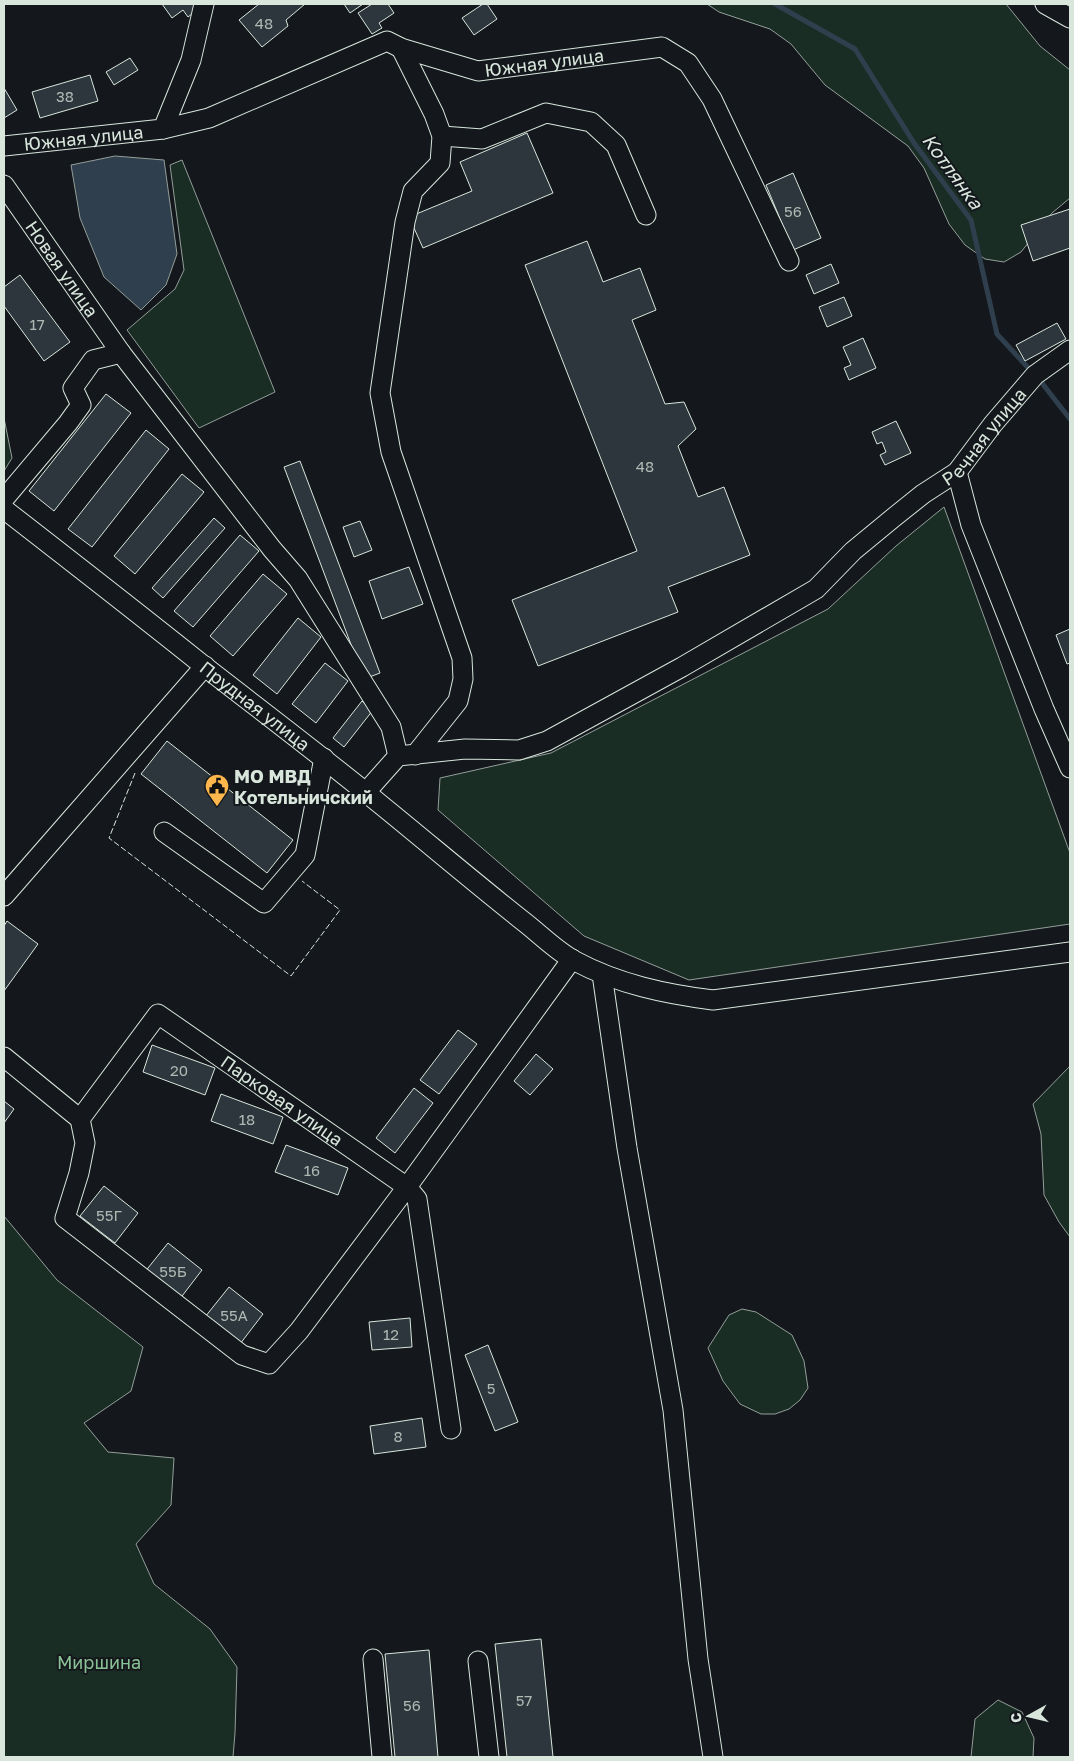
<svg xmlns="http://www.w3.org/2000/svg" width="1074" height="1761" font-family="'Golos Text',sans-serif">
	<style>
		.green { fill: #1a2d24; stroke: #939e99 }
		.water { fill: #2f3f4d; stroke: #939e99 }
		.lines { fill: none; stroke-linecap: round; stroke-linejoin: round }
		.stream { stroke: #2f3f4d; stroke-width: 5 }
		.building { fill: #2c363c; stroke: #d8e6dc }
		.minor-casing { stroke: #d8e6dc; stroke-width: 21 }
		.minor { stroke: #14181c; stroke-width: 19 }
		.fence { stroke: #d8e6dc; stroke-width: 1; stroke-dasharray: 6 2.5; stroke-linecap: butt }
		.labels { text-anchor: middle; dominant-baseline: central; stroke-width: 4; stroke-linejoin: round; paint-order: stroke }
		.number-label { font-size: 15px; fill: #adbab4 }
		.street-label { font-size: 18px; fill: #d8e6dc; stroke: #14181c }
		.poi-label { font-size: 18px; font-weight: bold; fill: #d8e6dc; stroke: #14181c; text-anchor: start }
		.park-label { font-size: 18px; fill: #8ac095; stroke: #14181c }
		.water-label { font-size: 19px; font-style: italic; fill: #d8e6dc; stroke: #14181c }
	</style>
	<rect width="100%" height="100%" fill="#14181c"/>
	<!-- green -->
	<g class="green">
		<path d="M707 4H1006L1040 46 1070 70V198L1052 213 1021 252 1004 262 985 259 965 245 949 224 924 168 908 146 825 85 791 44 770 29 719 12Z"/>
		<path d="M182 160 275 392 199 428 127 330 175 289 184 270 170 165Z"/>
		<path d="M4 418 12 458 4 471Z"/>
		<path d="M944 507 1070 853V924L689 980 584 936 438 810 440 778 551 753 828 609 896 546Z"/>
		<path d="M1070 1066V1237L1059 1222 1044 1195 1041 1134 1033 1104Z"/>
		<path d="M4 1216 57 1280 143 1347 131 1391 84 1423 108 1452 174 1458 171 1505 136 1544 154 1584 210 1629 237 1667 235 1733 233 1757H4Z"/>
		<path d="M742 1309 756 1312 792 1335 804 1361 808 1388 800 1400 789 1409 775 1414H761L740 1404 723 1381 708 1348 729 1315Z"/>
		<path d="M998 1700 1022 1712 1034 1738 1033 1757H971L975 1719Z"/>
	</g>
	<!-- water -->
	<path class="water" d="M115 156 164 160 177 254 166 285 141 310 104 277 80 218 71 165Z"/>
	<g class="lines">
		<!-- stream -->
		<g class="stream">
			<path d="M775 4 855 49 914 143 971 220 997 334 1032 372"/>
			<path d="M1038 378 1070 419"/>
		</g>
	</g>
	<!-- building -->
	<g class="building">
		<path d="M162 4H200L202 6 188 17 183 10 172 18Z"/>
		<path d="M259 4H305L286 20 288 26 262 47 239 20Z"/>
		<path d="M344 4H363L350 13Z"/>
		<path d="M372 4H388L394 13 379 23 382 28 372 34 358 13Z"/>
		<path d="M483 4H487L497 19 474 35 462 18Z"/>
		<path d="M130 58 138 70 114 85 106 72Z"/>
		<path d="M90 75 98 101 40 118 32 92Z"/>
		<path d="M4 88 17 110 4 118Z"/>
		<path d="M527 133 553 193 423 248 409 217 472 191 460 162Z"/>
		<path d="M793 173 821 238 793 250 766 185Z"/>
		<path d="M1070 209V248L1033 261 1021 225Z"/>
		<path d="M587 241 603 282 640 268 656 310 632 320 665 404 684 402 696 429 678 446 698 497 724 487 750 555 668 587 678 612 538 666 512 600 637 551 525 265Z"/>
		<path d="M831 264 839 283 814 294 806 275Z"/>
		<path d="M20 275 70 342 44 361 4 306V287Z"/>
		<path d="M844 297 852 316 827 327 819 307Z"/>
		<path d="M1057 323 1066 339 1025 361 1016 345Z"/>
		<path d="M863 338 876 368 849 380 844 368 851 365 843 347Z"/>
		<path d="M106 394 131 413 54 511 29 491Z"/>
		<path d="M896 421 911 453 885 465 880 455 886 452 882 442 877 444 872 432Z"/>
		<path d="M146 430 169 449 92 547 68 529Z"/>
		<path d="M300 461 380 673 364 679 284 467Z"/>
		<path d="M182 474 204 492 135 574 114 556Z"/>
		<path d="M214 518 225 528 163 598 152 588Z"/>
		<path d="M360 521 372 550 354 557 343 527Z"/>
		<path d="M240 535 259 551 193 627 174 611Z"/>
		<path d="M409 567 423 604 382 619 369 581Z"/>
		<path d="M263 574 287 594 233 656 210 636Z"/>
		<path d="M298 618 321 637 277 694 253 675Z"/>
		<path d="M1070 629V663L1067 664 1056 635Z"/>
		<path d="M325 663 348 681 316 723 292 704Z"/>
		<path d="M362 701 373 710 344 747 333 738Z"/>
		<path d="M167 741 293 840 267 873 141 774Z"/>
		<path d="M7 921 38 944 4 991V926Z"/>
		<path d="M458 1030 477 1044 439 1094 420 1080Z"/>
		<path d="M152 1045 215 1068 205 1095 143 1072Z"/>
		<path d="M536 1054 553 1069 530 1095 514 1081Z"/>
		<path d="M414 1088 433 1103 395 1153 376 1138Z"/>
		<path d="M221 1094 283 1117 273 1144 211 1121Z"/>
		<path d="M4 1101 14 1109 4 1123Z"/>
		<path d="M286 1145 348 1168 338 1195 275 1172Z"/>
		<path d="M104 1186 138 1213 115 1243 80 1216Z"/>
		<path d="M168 1243 202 1270 179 1300 144 1273Z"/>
		<path d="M229 1287 263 1314 240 1344 205 1317Z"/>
		<path d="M410 1318 412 1347 372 1350 369 1322Z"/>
		<path d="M488 1345 518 1422 495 1431 465 1355Z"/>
		<path d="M422 1418 426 1447 374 1454 370 1426Z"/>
		<path d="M541 1639 553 1757H507L495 1644Z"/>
		<path d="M429 1650 438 1757H395L385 1654Z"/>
	</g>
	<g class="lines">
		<defs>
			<g id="minor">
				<path d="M1045 4 1070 18"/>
				<path d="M401 48 434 114 442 136 440 163 413 191 405 222 380 393 391 452 462 658 463 679 458 701 415 755"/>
				<path id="s1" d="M163 129 209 118 387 41 401 48 478 71 662 47 688 63 712 99 789 261"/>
				<path d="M442 136 482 139 546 113 591 122 616 145 646 215"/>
				<path id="s2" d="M4 146 163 129 191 60 204 4"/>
				<path id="s3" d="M4 185 121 353"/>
				<path d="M957 472 971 525 1044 709 1070 768"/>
				<path d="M4 499 68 423 81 405 73 388 93 360 121 353 272 549 298 579 391 727 398 756"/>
				<path id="s4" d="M4 509C71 561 138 613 204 666 263 712 323 757 380 804 428 843 475 883 523 921 540 934 556 951 575 961 618 984 665 994 713 1000L1070 952"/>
				<path id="s5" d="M366 792 398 756 465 749 519 750 547 741 682 667 816 589 853 551 893 518 923 494 957 472 993 424 1035 375 1070 350"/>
				<path d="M164 832 264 903 305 855 324 758"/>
				<path d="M4 896 205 666"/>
				<path d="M602 974 627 1148 673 1410 698 1659 713 1757"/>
				<path d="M4 1057 80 1119 85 1143 79 1173 65 1218 242 1355 269 1364 299 1331 407 1187 572 959"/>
				<path id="s6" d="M80 1119 158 1014 407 1187 417 1199 451 1429"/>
				<path d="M373 1659 382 1757"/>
				<path d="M478 1661 489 1757"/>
			</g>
		</defs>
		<!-- minor casing -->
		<use href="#minor" class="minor-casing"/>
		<!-- minor -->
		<use href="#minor" class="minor"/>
		<!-- fence -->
		<path class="fence" d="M135 773 109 838 291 976 340 910 302 881"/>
	</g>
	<!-- icons -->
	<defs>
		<symbol id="civic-pin" viewBox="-11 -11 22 30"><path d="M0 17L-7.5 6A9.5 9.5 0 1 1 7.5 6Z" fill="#ffb74d" stroke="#14181c"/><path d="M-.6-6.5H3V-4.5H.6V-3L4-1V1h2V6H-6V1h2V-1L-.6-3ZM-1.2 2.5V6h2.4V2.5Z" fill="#111"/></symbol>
	</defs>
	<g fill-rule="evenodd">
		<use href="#civic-pin" x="203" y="772" width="28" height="38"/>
	</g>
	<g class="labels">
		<!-- number labels -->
		<g class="number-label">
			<text x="264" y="23">48</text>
			<text x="65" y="96">38</text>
			<text x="793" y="211">56</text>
			<text x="37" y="324">17</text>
			<text x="645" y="466">48</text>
			<text x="179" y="1070">20</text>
			<text x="247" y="1119">18</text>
			<text x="312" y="1170">16</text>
			<text x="109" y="1215">55Г</text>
			<text x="173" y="1271">55Б</text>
			<text x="234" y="1315">55А</text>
			<text x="391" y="1334">12</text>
			<text x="491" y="1388">5</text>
			<text x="398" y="1436">8</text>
			<text x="524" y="1700">57</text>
			<text x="412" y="1705">56</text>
		</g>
		<!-- street labels -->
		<g class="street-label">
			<text stroke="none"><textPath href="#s1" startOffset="404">Южная улица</textPath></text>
			<text stroke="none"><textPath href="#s2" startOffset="80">Южная улица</textPath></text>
			<text stroke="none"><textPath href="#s3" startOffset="102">Новая улица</textPath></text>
			<text stroke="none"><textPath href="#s5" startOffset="736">Речная улица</textPath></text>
			<text stroke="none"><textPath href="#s4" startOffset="319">Прудная улица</textPath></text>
			<text stroke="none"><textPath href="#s6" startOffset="282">Парковая улица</textPath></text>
		</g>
		<!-- poi labels -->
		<g class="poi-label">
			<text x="234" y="776">МО МВД<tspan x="234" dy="21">Котельничский</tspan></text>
		</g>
		<!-- park labels -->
		<g class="park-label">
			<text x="99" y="1662">Миршина</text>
		</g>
		<!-- water labels -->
		<g class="water-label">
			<text transform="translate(953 171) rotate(54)">Котлянка</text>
		</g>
	</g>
	<!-- border -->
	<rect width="1074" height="1761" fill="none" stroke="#d8e6dc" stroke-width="10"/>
	<!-- north arrow -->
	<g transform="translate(1029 1716) rotate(262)" stroke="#14181c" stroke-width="4" paint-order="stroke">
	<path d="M0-4L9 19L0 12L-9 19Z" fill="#d8e6dc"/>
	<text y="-8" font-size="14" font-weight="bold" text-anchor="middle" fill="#d8e6dc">С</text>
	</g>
</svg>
